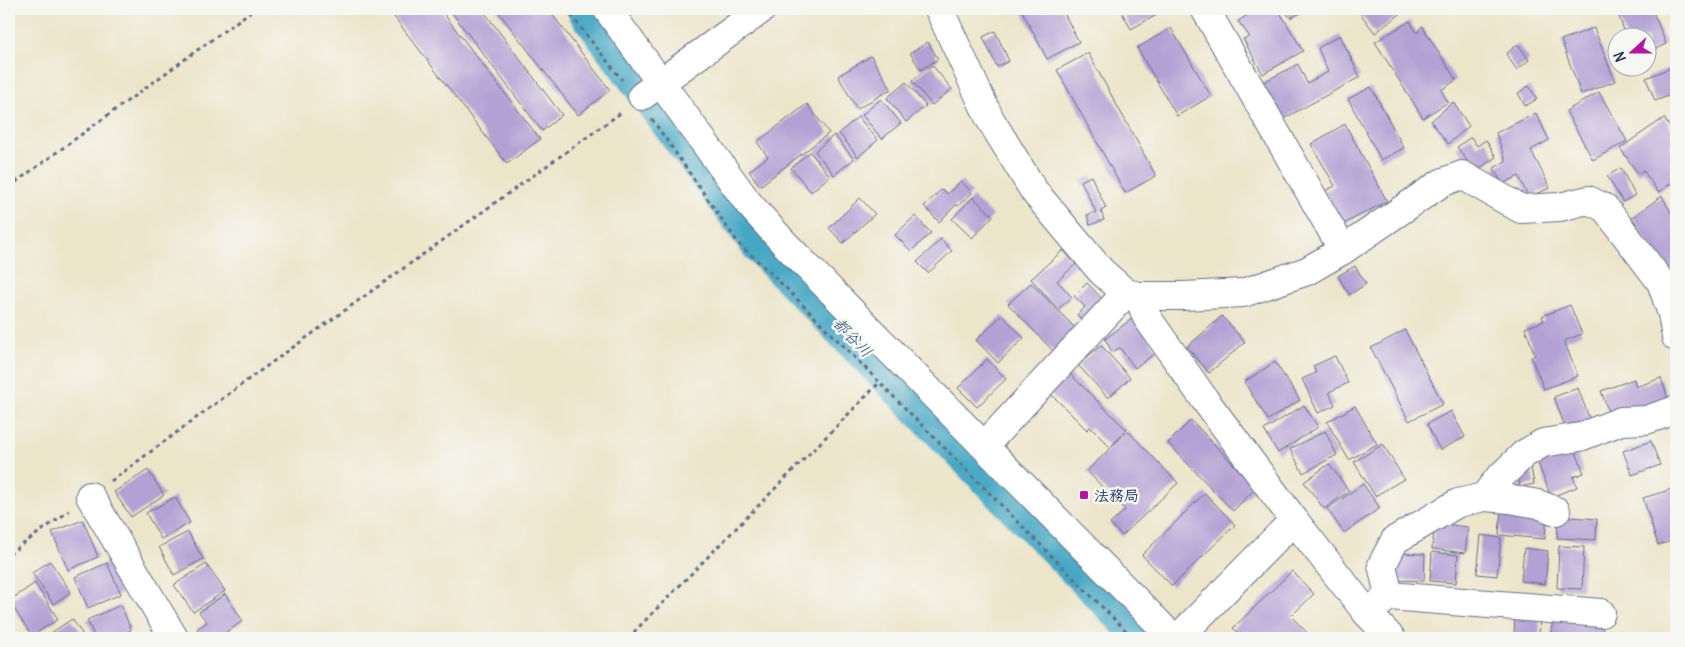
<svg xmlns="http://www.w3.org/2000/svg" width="1685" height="647" font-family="Delius,'Klee One',sans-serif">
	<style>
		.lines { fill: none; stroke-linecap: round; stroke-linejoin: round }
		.river { stroke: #45a7c4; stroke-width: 44 }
		.building { fill: #b3a0d4 }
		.minor-casing { stroke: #646f84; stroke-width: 30 }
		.path { stroke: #646f84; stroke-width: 3; stroke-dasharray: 4 4; stroke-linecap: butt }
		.minor { stroke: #fff; stroke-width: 28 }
		.poi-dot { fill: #b5179e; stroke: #f6f6f2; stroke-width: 2 }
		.labels { text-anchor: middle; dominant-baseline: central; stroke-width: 5; stroke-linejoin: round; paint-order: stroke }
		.poi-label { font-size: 15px; font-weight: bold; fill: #1b2f5e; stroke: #f6f6f2; text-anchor: start }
		.water-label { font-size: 16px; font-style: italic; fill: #2a5982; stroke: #f6f6f2 }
	</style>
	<rect width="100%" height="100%" fill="#f6f6f2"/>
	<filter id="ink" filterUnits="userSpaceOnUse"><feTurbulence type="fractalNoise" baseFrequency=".02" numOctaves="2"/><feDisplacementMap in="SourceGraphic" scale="10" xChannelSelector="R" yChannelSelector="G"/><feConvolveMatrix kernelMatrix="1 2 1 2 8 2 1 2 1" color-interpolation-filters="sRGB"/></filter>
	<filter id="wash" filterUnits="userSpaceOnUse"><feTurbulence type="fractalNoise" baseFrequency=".0096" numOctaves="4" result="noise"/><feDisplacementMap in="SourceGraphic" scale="20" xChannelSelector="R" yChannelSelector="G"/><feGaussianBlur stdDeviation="1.12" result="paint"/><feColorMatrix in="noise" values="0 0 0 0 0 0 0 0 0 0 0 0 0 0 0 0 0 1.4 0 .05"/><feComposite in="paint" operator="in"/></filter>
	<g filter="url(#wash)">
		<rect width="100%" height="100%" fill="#ede5ca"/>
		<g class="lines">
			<!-- river -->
			<path class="river" d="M589 9 763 244 1149 638"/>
		</g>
		<g id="blocks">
			<!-- building -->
			<g class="building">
				<path d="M388 9H440L540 139 507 164Z"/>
				<path d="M449 9H482L562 115 542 131Z"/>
				<path d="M496 9H548L610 90 578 115Z"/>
				<path d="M1021 9H1062L1079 42 1047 59Z"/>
				<path d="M1120 9H1160L1162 12 1131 29Z"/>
				<path d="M1258 9H1278L1303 51 1263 74 1243 39 1250 37 1238 21Z"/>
				<path d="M1284 9H1310L1290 18Z"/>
				<path d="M1357 9H1407L1375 33Z"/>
				<path d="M1638 9H1652L1666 44 1648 52V38H1627L1619 17Z"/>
				<path d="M1410 21 1417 33 1422 26 1456 80 1441 90 1448 102 1423 118 1375 42Z"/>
				<path d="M1171 28 1211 96 1177 116 1137 48Z"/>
				<path d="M1594 28 1615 81 1581 94 1561 40Z"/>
				<path d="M995 31 1009 61 997 67 983 37Z"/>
				<path d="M1340 35 1360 77 1281 120 1262 83 1298 64 1307 83 1328 72 1318 48Z"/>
				<path d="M928 42 938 59 921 70 910 53Z"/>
				<path d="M1518 44 1529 60 1517 70 1506 54Z"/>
				<path d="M1088 53 1156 176 1125 193 1057 70Z"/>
				<path d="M871 56 891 89 857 109 838 76Z"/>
				<path d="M932 65 952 89 932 105 912 81Z"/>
				<path d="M1670 68 1676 85V93L1655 101 1646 78Z"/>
				<path d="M906 82 926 106 906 122 887 98Z"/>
				<path d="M1529 86 1537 99 1525 106 1518 93Z"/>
				<path d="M1371 87 1404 148 1381 160 1348 99Z"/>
				<path d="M1599 92 1627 141 1593 160 1566 111Z"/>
				<path d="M881 99 901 123 882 139 862 115Z"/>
				<path d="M1453 102 1469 126 1448 144 1431 121Z"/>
				<path d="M807 104 829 133 760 186 749 171 768 157 757 142Z"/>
				<path d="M1536 113 1549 140 1531 150 1550 188 1528 197 1519 176 1502 184 1494 168 1506 161 1496 133Z"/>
				<path d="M858 117 878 140 858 157 839 133Z"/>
				<path d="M1664 118 1676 137V143L1670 146 1676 155V180L1658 192 1643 170 1638 174 1620 148Z"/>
				<path d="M1345 124 1387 201 1338 227 1321 193 1335 186 1311 144Z"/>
				<path d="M834 135 854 159 834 175 815 151Z"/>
				<path d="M1471 137 1477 146 1486 140 1496 157 1475 172 1457 147Z"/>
				<path d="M810 152 830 176 811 192 791 168Z"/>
				<path d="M1621 168 1635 195 1623 202 1607 176Z"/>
				<path d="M1091 176 1106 208 1101 211 1104 220 1090 225 1087 215 1096 212 1081 181Z"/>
				<path d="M961 181 972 193 958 206 956 205 939 222 924 206 942 189 947 194Z"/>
				<path d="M1662 196 1676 222V267L1667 272 1632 217Z"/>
				<path d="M973 197 993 216 972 238 952 219Z"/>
				<path d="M860 198 875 214 843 243 829 228Z"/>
				<path d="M915 216 931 233 911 251 895 235Z"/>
				<path d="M941 239 952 251 928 273 917 262Z"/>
				<path d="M1063 250 1076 264 1057 281 1072 297 1058 309 1031 279Z"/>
				<path d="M1355 266 1366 284 1349 295 1338 276Z"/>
				<path d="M1031 283 1083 336 1060 358 1008 304Z"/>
				<path d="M1087 283 1109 306 1088 327 1077 315 1085 307 1074 296Z"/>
				<path d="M1570 305 1582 334 1564 341 1578 376 1544 389 1531 357 1535 355 1525 328 1544 321 1542 316Z"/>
				<path d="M1002 315 1024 338 998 363 976 340Z"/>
				<path d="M1222 316 1245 342 1209 373 1187 347Z"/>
				<path d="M1133 318 1158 351 1135 368 1120 348 1112 352 1105 339Z"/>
				<path d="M1405 330 1443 404 1409 421 1371 348Z"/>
				<path d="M1101 345 1130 378 1108 398 1078 365Z"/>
				<path d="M1335 356 1348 383 1329 392 1335 405 1318 413 1302 379 1316 373 1313 366Z"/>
				<path d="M987 359 1006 379 977 407 958 388Z"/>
				<path d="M1275 362 1300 400 1268 420 1244 382Z"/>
				<path d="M1069 373 1127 430 1110 447 1090 427 1087 430 1050 393Z"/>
				<path d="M1661 378 1669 401 1611 419 1601 391 1634 379 1636 387Z"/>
				<path d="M1578 388 1591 423 1567 432 1554 397Z"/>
				<path d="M1304 405 1318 427 1278 453 1264 430Z"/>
				<path d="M1355 406 1377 444 1349 460 1327 422Z"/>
				<path d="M1451 411 1465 437 1440 450 1427 424Z"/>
				<path d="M1191 420 1256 488 1233 511 1168 443Z"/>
				<path d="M1128 431 1178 483 1122 536 1110 524 1125 510 1087 471Z"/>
				<path d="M1325 431 1337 455 1303 473 1290 449Z"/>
				<path d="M1651 441 1660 465 1632 475 1623 451Z"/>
				<path d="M1383 444 1404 479 1375 496 1354 462Z"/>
				<path d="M1573 444 1584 473 1573 477 1577 487 1551 497 1536 458Z"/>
				<path d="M1329 464 1349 491 1324 509 1304 482Z"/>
				<path d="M1531 467 1534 484 1520 487 1517 469Z"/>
				<path d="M148 470 164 495 131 517 114 492Z"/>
				<path d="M1363 484 1380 508 1344 533 1327 509Z"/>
				<path d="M1676 488V540L1658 545 1643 498Z"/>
				<path d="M1205 493 1235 525 1172 586 1142 555Z"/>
				<path d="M175 497 190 523 161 539 146 513Z"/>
				<path d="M1501 509 1547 513 1545 539 1499 535Z"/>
				<path d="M1558 516 1597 519 1596 540 1557 538Z"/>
				<path d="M83 520 98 557 68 570 52 532Z"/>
				<path d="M1435 523 1468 527 1465 553 1432 549Z"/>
				<path d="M188 532 203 559 174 575 159 547Z"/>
				<path d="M1481 535 1501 538 1497 576 1477 574Z"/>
				<path d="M1559 546 1584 547 1582 589 1557 588Z"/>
				<path d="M1524 548 1548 551 1545 584 1521 581Z"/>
				<path d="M1432 552 1458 555 1456 583 1430 581Z"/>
				<path d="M1393 553 1425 554 1424 581 1392 580Z"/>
				<path d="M50 561 71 592 53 604 32 573Z"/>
				<path d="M107 563 121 594 88 608 75 577Z"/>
				<path d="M206 564 225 591 193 612 174 585Z"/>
				<path d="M1292 571 1314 594 1291 616 1312 638H1244L1233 628Z"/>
				<path d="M35 583 58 619 32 636 9 601Z"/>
				<path d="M225 594 243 621 217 638H203L197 629 207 622 199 612Z"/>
				<path d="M121 605 131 630 111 638H95L87 620Z"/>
				<path d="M1553 611 1604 615 1602 638H1551Z"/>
				<path d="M1515 613 1540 614 1539 638H1514Z"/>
				<path d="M72 619 85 638H46L45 637Z"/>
			</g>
		</g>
	</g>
	<g filter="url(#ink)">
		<use href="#blocks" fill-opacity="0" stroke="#646f84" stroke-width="1"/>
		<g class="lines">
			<defs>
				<g id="minor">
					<path d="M607 9 749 204 785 244 1173 638"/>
					<path d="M939 9 990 119 1034 191 1101 271 1126 293 1139 296H1184L1243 293 1307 271 1343 250 1441 183 1462 175 1521 209 1560 207 1588 200 1605 208 1661 282 1672 314 1676 337"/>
					<path d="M1205 9 1343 250"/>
					<path d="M642 96 762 9"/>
					<path d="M1139 296 1146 316 1205 400 1294 520 1367 613 1391 638"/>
					<path d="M984 446 1126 293"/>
					<path d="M90 496 174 638"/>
					<path d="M1484 497 1497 480 1524 454 1543 443 1580 437 1621 421 1646 420 1676 410"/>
					<path d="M1389 596 1382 565 1395 540 1458 503 1484 497 1510 499 1538 504 1556 511"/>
					<path d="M1367 613 1389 596 1601 613"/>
					<path d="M1178 638 1294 520"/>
				</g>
			</defs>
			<!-- minor casing -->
			<use href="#minor" class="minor-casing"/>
			<!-- path -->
			<g class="path">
				<path d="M566 9 622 80"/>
				<path d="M652 119 739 244 772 274 1133 638"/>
				<path d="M9 187 254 9"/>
				<path d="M111 481 253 376 622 112"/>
				<path d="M9 554 69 511"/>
				<path d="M628 638 879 383"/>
			</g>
			<!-- minor -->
			<use href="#minor" class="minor"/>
		</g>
	</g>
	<!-- markers -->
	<rect class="poi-dot" x="1079" y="490" width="10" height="10" rx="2.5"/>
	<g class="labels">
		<!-- poi labels -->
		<g class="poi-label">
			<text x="1094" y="495">法務局</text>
		</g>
		<!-- water labels -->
		<g class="water-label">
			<text transform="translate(853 337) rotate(46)">都谷川</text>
		</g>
	</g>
	<!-- margin -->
	<rect width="1685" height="647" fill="none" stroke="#f6f6f2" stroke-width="30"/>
	<!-- north arrow -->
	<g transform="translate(1632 52) rotate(249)"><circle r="24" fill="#f6f6f2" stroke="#9ea6b7"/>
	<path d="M0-4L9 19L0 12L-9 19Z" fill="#b5179e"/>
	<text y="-8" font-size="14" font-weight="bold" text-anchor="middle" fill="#1b2f5e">N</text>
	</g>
</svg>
